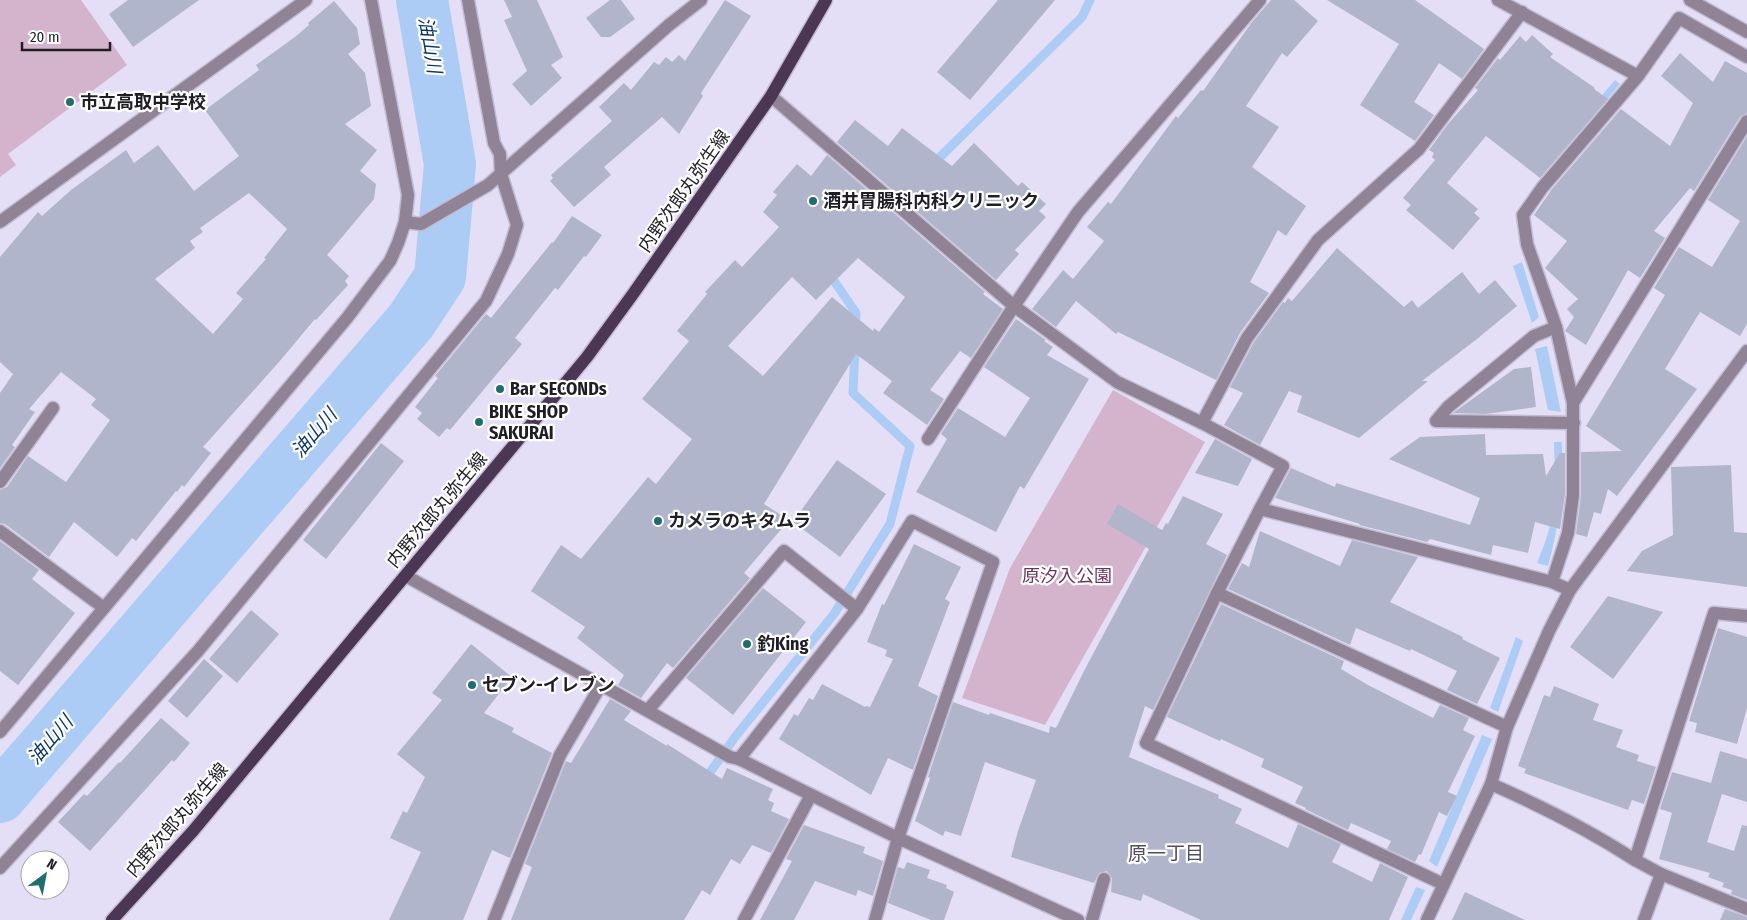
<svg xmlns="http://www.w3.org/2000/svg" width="1747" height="920" font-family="'Fira Sans Condensed','Noto Sans JP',sans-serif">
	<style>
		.green { fill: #d4b4cd }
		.water { fill: #accbf5 }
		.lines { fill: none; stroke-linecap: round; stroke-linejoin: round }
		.stream { stroke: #accbf5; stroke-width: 9 }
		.river { stroke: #accbf5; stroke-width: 52 }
		.building { fill: #b0b5cb; fill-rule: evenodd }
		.minor-casing { stroke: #c1bcd1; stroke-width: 15 }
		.major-casing { stroke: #c1bcd1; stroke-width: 15 }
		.minor { stroke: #8f8395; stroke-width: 12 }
		.major { stroke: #4b3655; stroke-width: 12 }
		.poi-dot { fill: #206c6e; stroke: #fff; stroke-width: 2 }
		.labels { text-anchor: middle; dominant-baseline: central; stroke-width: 4.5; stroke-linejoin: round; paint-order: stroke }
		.poi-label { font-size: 18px; font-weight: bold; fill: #1f1d26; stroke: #fff; text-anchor: start }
		.street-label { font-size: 18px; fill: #1f1d26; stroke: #fff }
		.park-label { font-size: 18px; fill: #693461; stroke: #fff }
		.water-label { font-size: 19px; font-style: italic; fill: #0e3769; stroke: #fff }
		.neighbourhood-label { font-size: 19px; fill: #534f62; stroke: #fff }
	</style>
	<rect width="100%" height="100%" fill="#e4dff7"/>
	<!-- green -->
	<g class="green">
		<path d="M0 0H81L127 65 8 154 16 165 0 177Z"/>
		<path d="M1113 390 1205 442 1045 725 962 698 1010 568Z"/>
	</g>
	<!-- water -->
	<g class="water">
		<path d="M1615 80 1620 84 1578 134 1573 130Z"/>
		<path d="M1522 262 1539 317 1532 323 1513 266Z"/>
		<path d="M1547 346 1561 412 1548 410 1535 349Z"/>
		<path d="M1554 442H1562C1563 488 1560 522 1548 566L1537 563C1541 553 1545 543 1548 533 1556 504 1555 472 1554 442Z"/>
		<path d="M1516 637 1523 641 1498 712 1490 708Z"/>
		<path d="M1482 735 1492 739 1437 867 1429 861Z"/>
		<path d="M1416 887 1425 890 1411 920H1401Z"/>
	</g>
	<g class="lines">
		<!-- stream -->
		<g class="stream">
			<path d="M933 164 1082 17 1090 0"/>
			<path d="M828 272 856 313 855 329"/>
			<path d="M704 781 735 737 834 614 890 524 910 446 853 393 855 347"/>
		</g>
		<!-- river -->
		<path class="river" d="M0 797 411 321 440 277 450 164 422 0"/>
	</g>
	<!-- building -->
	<g class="building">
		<path d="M128 0H199L133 47 109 14Z"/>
		<path d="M504 0H537L563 57 551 65 562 78 531 106 512 84 527 71 504 20 512 17Z"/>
		<path d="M610 0H621L635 19 610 37H601L586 18Z"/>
		<path d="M725 0 751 16 701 93 703 96 679 134 662 117 604 167 611 175 574 207 550 181 553 178 551 175 612 121 599 107 624 83 631 90 654 62 659 65 666 57 672 62 679 55 685 61Z"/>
		<path d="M998 0H1055L970 100 937 72Z"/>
		<path d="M1271 0H1294L1318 21 1287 57 1282 53 1246 106 1279 127 1252 167 1306 206 1286 236 1278 230 1250 282 1269 293 1240 333 1216 380 1118 332 1116 334 1076 301 1056 327 1032 309 1063 270 1073 279 1104 241 1087 227 1108 202 1111 204 1176 116 1178 118 1201 90 1203 91 1252 22Z"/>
		<path d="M1327 0H1415L1484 49 1462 79 1439 63 1414 102 1434 115 1415 141 1360 105 1399 44Z"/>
		<path d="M334 1 357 28 360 44 348 54 365 73 371 106 345 124 377 150 360 171 376 184 374 199 327 255 349 276 345 281 348 285 316 320 315 319 279 362 203 447 211 453 184 487 182 485 177 492 176 491 136 541 132 538 117 557 74 522 49 557 5 524 0 523V490L7 487 28 456 66 482 110 420 91 405 96 399 61 372 29 409 35 412 12 445 15 447 0 468V393L13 374 0 362V257L38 212 42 216 71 190 126 150 134 163 158 145 194 191 239 156 205 110 259 70 256 65 295 37 309 25 308 23ZM249 193 287 229 264 258 266 259 236 293 243 299 213 334 155 279 195 248 190 241 203 232 200 228Z"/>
		<path d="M1532 35 1553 54 1550 57 1595 88 1594 89 1608 99 1540 178 1486 136 1447 183 1478 209 1474 213 1480 218 1453 250 1406 210 1411 205 1403 198 1435 160 1432 157 1434 153 1429 150 1448 124 1478 90 1475 88 1498 58 1500 60 1520 36 1526 42Z"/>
		<path d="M1680 53 1713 82 1725 61 1747 73V113L1740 117 1694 191 1690 188 1654 231 1665 238 1640 278 1628 270 1586 345 1565 331 1574 317 1567 309 1578 299 1545 268 1567 241 1534 215 1552 189 1621 109 1670 146 1693 103 1661 76Z"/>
		<path d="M855 120 888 146 902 128 952 166 974 143 1018 186 1022 182 1046 204 1039 211 1046 217 1015 250 1019 254 996 280 837 142Z"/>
		<path d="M1747 136V324L1740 336 1700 312 1665 369 1697 389 1617 496 1608 489 1601 514 1594 512 1587 537 1576 534 1581 495V452L1622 451 1586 426 1665 295 1654 288 1679 247 1712 267 1740 221 1708 200Z"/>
		<path d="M827 155 985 292 983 294 1003 309 971 358 960 351 930 390 944 399 927 425 883 393 892 381 856 354 764 504 789 520 744 573 750 578 673 668 667 663 641 698 618 685 624 675 577 638 585 627 531 591 561 545 581 559 648 477 656 484 692 439 642 399 689 341 677 331 707 294 705 292 735 260 742 267 779 227 763 212 777 195 773 192 797 164 811 176ZM858 258 905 297 879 332 874 328 873 331 832 297 763 376 728 346 792 277 816 300Z"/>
		<path d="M572 216 602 235 586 257 584 256 558 290 555 288 515 338 522 344 450 430 447 428 439 437 417 419 422 413 415 407 438 378 435 376 486 314 491 318 552 242 553 243Z"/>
		<path d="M1337 248 1404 307 1412 300 1418 308 1462 272 1479 294 1495 280 1517 306 1477 339 1422 381H1428L1359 438 1297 412 1302 396 1289 391 1260 445 1224 425 1243 393 1230 387 1254 342 1283 302 1285 303 1288 298 1292 301Z"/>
		<path d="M1016 319 1046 340 1044 341 1053 347 1047 355 1089 379 1024 489 1020 486 996 532 916 492 947 439 941 434 958 408 1005 437 1030 398 984 367Z"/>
		<path d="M1531 367 1536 407 1486 414 1453 413 1514 369Z"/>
		<path d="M1485 434 1486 455 1543 454 1546 476 1560 453H1565V494L1560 529 1535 522 1528 553 1493 545 1491 555 1430 539 1427 542 1359 525 1360 524 1275 498 1291 468 1335 487 1336 483 1470 525 1480 498 1389 459 1420 437Z"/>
		<path d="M1215 439 1252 459 1238 486 1195 473Z"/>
		<path d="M381 443 404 461 326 559 303 540Z"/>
		<path d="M837 460 886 494 840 557 793 522Z"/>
		<path d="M1731 465 1734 532 1747 533V587L1627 571 1642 551 1673 535 1671 467Z"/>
		<path d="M1183 496 1223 514 1206 544 1227 555 1153 710 1145 706 1129 757 1219 795 1218 798 1242 809 1235 823 1288 848 1298 824 1341 844 1332 862 1372 882 1380 863 1408 877 1389 920H1201L1143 894 1141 901 1111 892 1112 878 1107 871 1099 873 1094 883 1011 857 1018 831 1036 780 985 762 961 836 945 831 943 836 915 821 930 778 928 777 953 702 989 715 990 713 1049 733 1050 726 1056 728 1085 669 1149 549 1107 524 1118 504 1162 530 1166 523 1168 524Z"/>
		<path d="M1260 531 1340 566 1352 540 1418 557 1390 602 1463 637 1462 639 1500 658 1477 704 1447 690 1457 671 1411 649 1410 651 1356 628 1350 645 1228 589 1242 563 1249 567Z"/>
		<path d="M0 541 39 570 32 579 75 613 18 685 0 671Z"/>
		<path d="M914 544 961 567 945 599 950 602 918 686 938 696 913 770 888 758 871 795 779 739 794 714 798 716 809 698 813 700 822 684 865 707 866 706 870 707 893 659 885 656 887 650 867 642 882 604 884 605Z"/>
		<path d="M763 588 806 622 733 715 686 678Z"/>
		<path d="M1608 596 1663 612 1613 679 1570 647Z"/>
		<path d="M1221 604 1344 661 1341 669 1368 685 1433 718 1440 705 1469 718 1463 730 1475 736 1448 792 1457 796 1447 816 1439 812 1421 855 1419 854 1415 862 1387 849 1391 841 1351 823 1348 830 1305 809 1306 808 1295 803 1303 787 1261 767 1264 759 1221 739 1220 741 1167 717Z"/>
		<path d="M251 610 279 634 237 683 209 659Z"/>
		<path d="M1718 628 1747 637V708L1737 744 1695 732 1697 723 1689 721Z"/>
		<path d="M471 644 512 677 484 713 514 728 512 732 552 753 510 858 492 850 463 920H389L421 852 390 838 403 811 407 813 425 777 397 754 442 700 432 693Z"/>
		<path d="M204 659 223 676 187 718 168 701Z"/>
		<path d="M1554 686 1599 704 1593 720 1623 730 1616 747 1639 755 1637 761 1656 767 1644 804 1632 800 1628 810 1524 773 1526 769 1518 766 1544 695 1550 697Z"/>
		<path d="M610 699 631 711 624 720 667 746V744L722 779 727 768 773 789 768 800 774 803 771 811 789 819 771 853 752 845 740 864 731 859 710 895 702 890 684 920H511L532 867 525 864 566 761 571 763Z"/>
		<path d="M161 718 190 743 174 762 172 760 90 851 58 822 84 794 87 796 119 762 120 763Z"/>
		<path d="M1720 751 1747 759V802L1722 794 1707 842 1734 851 1742 825 1747 826V900L1731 894 1732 890 1722 887 1724 883 1708 877 1710 873 1659 859 1672 813 1660 809 1672 772 1711 783Z"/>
		<path d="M804 825 865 847 863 853 883 861 873 896 858 890 856 896 815 881 794 920H760L792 861 786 859Z"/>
		<path d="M907 862 930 870 927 878 947 885 946 888 954 892 944 920H931L888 903 898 867 904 869Z"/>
		<path d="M1465 892 1525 920H1452Z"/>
		<path d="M1725 909 1747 917V920H1720Z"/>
	</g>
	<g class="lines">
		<defs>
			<g id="minor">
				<path d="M1498 0 1638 76 1542 188 1523 215 1527 244 1556 327 1573 403V495L1568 533 1552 582"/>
				<path d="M1690 0 1747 32"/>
				<path d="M1638 76 1679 18 1747 57"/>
				<path d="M771 96 1014 306 1117 382 1202 423 1283 466 1260 509"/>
				<path d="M0 222 306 0"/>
				<path d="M405 222 421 224 488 185 669 25 701 0"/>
				<path d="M1556 327 1534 336 1448 407 1436 421 1574 423"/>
				<path d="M1573 403 1747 121"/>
				<path d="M1202 423 1247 338 1318 240 1419 149 1522 12"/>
				<path d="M928 439 1014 306 1078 212 1260 0"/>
				<path d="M0 482 53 408"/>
				<path d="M0 531 104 608 347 318 390 261 398 243 405 222 408 195 371 0"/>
				<path d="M406 576 730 757 739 759 898 838 1078 920"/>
				<path d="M1217 593 1507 727"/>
				<path d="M648 710 784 551 857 609"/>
				<path d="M0 732 104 608"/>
				<path d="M739 759 857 609 912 521 993 562 898 838 875 920"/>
				<path d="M1491 784C1541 806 1589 830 1635 860L1714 613 1747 616"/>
				<path d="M1635 860 1661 874 1747 909"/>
				<path d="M0 868 198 651 486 301 508 254 517 225 501 174 500 154 494 143 468 0"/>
				<path d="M1443 884 1146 743 1217 593 1260 509 1552 582 1570 590"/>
				<path d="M494 920 560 755 601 685"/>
				<path d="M744 920 811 795"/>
				<path d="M1092 920 1104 879"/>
				<path d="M1427 920 1491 784 1507 727 1549 631 1570 590 1747 351"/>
				<path d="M1644 920 1661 874"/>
			</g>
			<path id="major" d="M112 920 193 831 587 357 633 294 771 96 826 0"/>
		</defs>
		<!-- minor casing -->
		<use href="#minor" class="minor-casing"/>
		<!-- major casing -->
		<use href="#major" class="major-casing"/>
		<!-- minor -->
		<use href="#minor" class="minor"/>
		<!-- major -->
		<use href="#major" class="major"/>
	</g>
	<!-- markers -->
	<g class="poi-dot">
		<circle cx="70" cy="102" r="5"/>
		<circle cx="813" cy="201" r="5"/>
		<circle cx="500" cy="389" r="5"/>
		<circle cx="479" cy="422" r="5"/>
		<circle cx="658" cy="521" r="5"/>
		<circle cx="747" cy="644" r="5"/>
		<circle cx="472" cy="685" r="5"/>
	</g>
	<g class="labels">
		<!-- poi labels -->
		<g class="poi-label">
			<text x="80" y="102">市立高取中学校</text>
			<text x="823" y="201">酒井胃腸科内科クリニック</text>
			<text x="510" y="389">Bar SECONDs</text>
			<text x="489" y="412">BIKE SHOP<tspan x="489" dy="21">SAKURAI</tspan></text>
			<text x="668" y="521">カメラのキタムラ</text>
			<text x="757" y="644">釣King</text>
			<text x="482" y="685">セブン-イレブン</text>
		</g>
		<!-- street labels -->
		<g class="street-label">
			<text transform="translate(684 191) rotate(-55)">内野次郎丸弥生線</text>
			<text transform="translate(437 510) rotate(-50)">内野次郎丸弥生線</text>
			<text transform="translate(177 820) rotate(-49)">内野次郎丸弥生線</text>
		</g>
		<!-- park labels -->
		<g class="park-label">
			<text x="1067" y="576">原汐入公園</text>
		</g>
		<!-- water labels -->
		<g class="water-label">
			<text transform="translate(430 45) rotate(80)">油山川</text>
			<text transform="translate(314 433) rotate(-49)">油山川</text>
			<text transform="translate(50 740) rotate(-49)">油山川</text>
		</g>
		<!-- neighbourhood labels -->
		<g class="neighbourhood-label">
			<text x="1166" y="853">原一丁目</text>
		</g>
	</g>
	<!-- north arrow -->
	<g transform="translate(45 875) rotate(32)"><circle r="24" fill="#ffffff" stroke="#a5a5a8"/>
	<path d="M0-4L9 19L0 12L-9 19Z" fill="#206c6e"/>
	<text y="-8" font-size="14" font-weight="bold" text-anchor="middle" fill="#1f1d26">N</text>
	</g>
	<!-- scale -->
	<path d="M22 42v8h88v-8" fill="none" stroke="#1f1d26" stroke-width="2.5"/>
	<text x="30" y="42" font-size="15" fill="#1f1d26" stroke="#ffffff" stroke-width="4" paint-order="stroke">20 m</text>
</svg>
